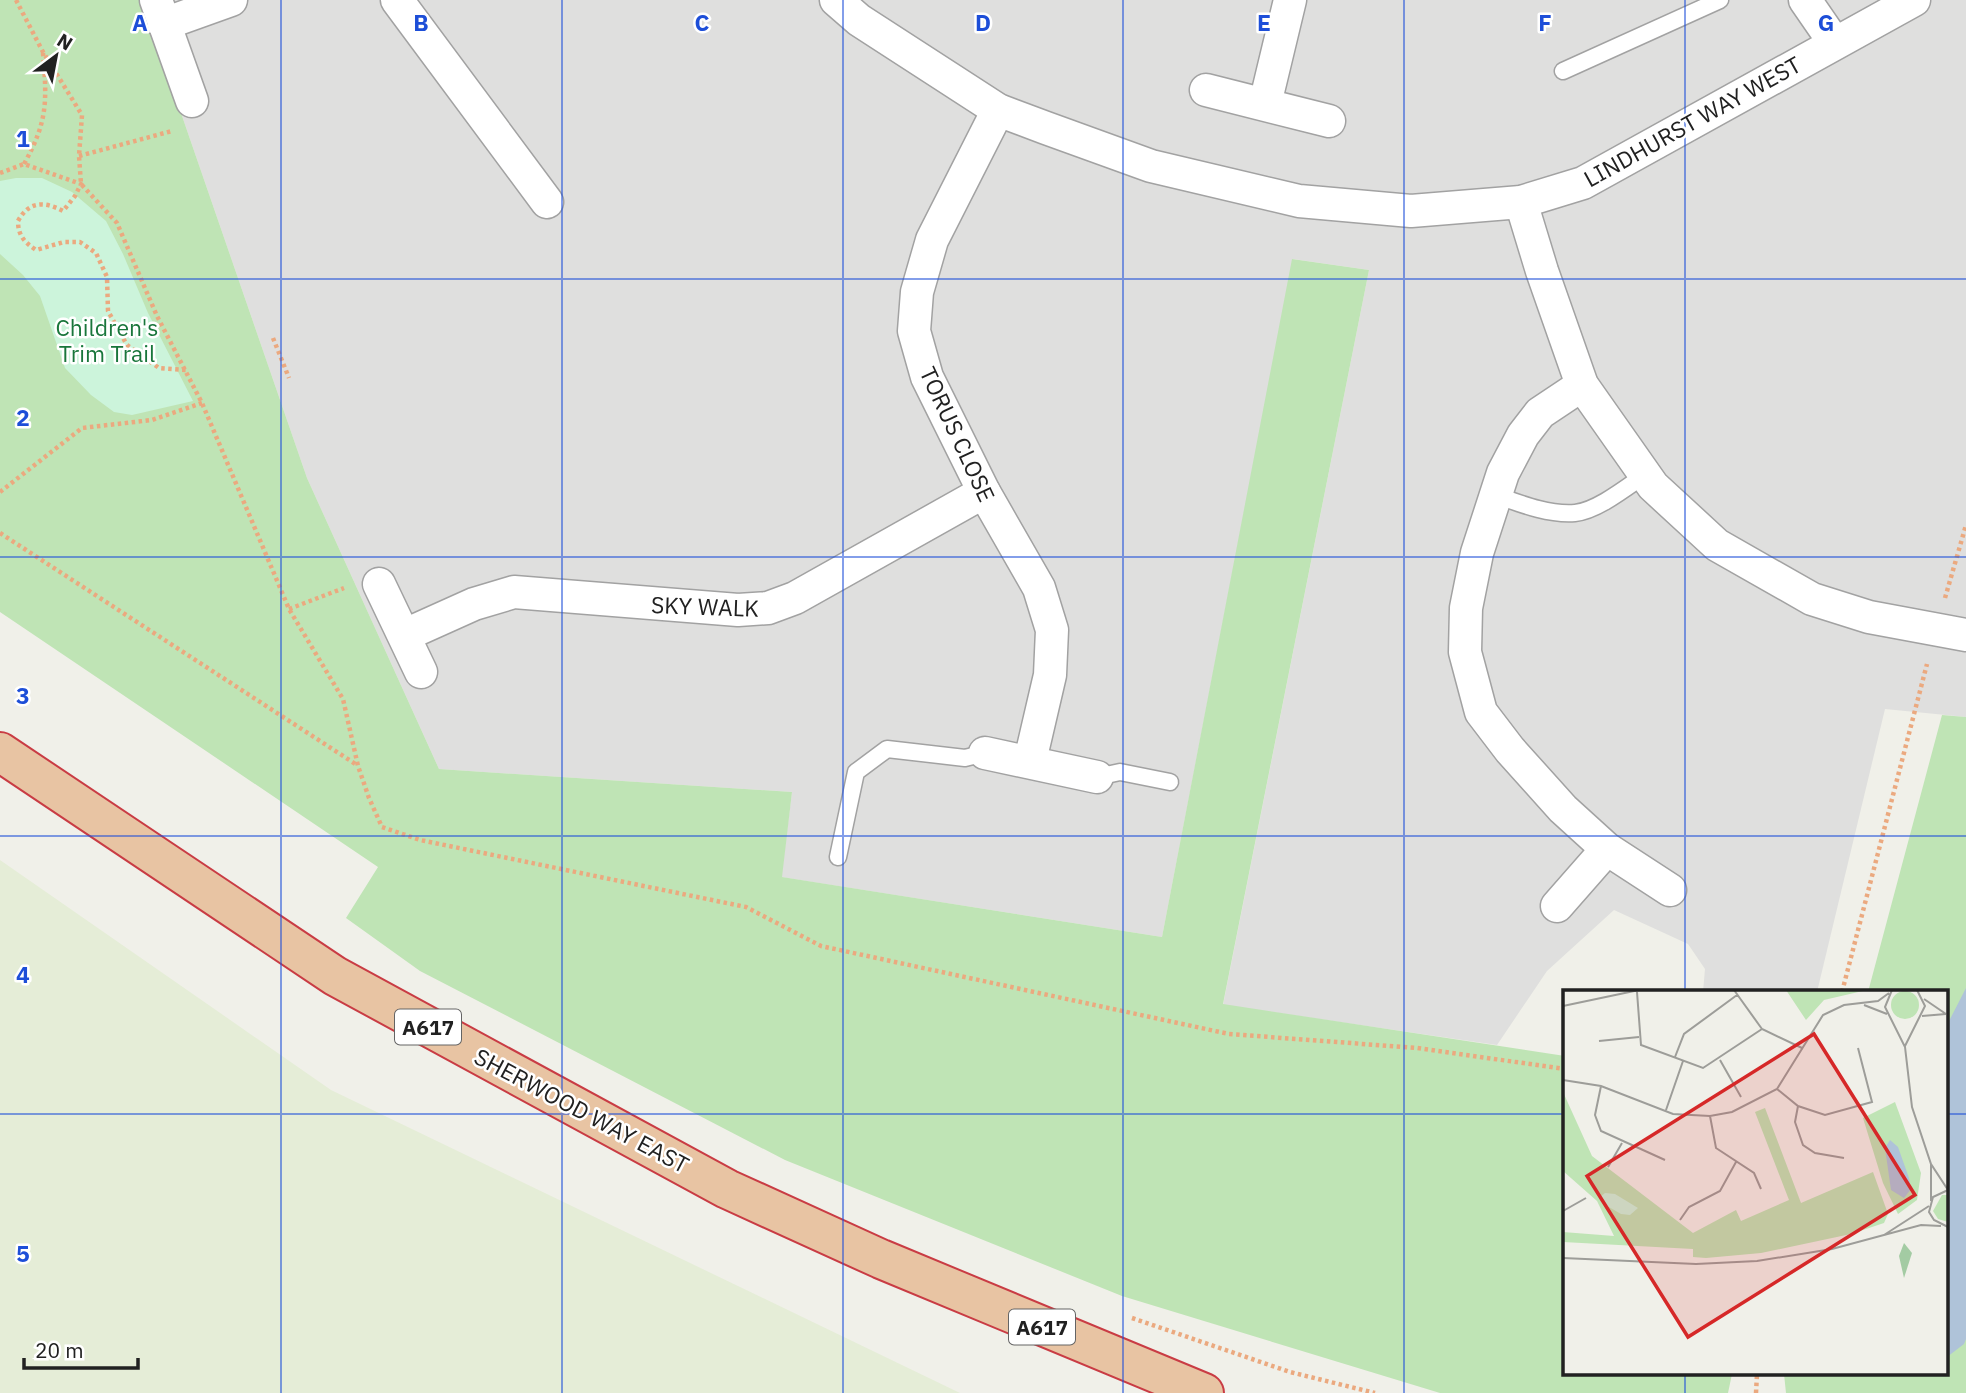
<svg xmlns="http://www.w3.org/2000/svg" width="1966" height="1393" font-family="'IBM Plex Sans',sans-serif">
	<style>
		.residential { fill: #dfdfde }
		.farmland { fill: #e5edd7 }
		.grass { fill: #bfe4b5 }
		.park { fill: #ccf4db }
		.water { fill: #afc3d9 }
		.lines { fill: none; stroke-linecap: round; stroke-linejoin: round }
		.service-casing { stroke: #a2a2a2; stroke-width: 19 }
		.minor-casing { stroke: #a2a2a2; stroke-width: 35 }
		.trunk-casing { stroke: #c93c44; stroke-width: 42 }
		.path { stroke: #eba97f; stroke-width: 4.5; stroke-dasharray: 3.5 3.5; stroke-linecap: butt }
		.service { stroke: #fff; stroke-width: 16 }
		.minor { stroke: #fff; stroke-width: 32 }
		.trunk { stroke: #e8c4a3; stroke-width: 38 }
		.grid { fill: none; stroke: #1d4ed8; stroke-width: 2; stroke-opacity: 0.55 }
		.labels { text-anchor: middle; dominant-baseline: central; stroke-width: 5; stroke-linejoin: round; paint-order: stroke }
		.shield { fill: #fff; stroke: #646464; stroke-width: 2 }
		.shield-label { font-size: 21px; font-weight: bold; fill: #212121 }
		.street-label { font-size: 23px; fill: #212121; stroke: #fff }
		.park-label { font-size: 23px; fill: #19763b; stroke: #fff }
		.inset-road { fill: none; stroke: #9d9d99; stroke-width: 2 }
		.view { fill: #d62828; fill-opacity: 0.15; stroke: #d62828; stroke-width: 3.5 }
		.inset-edge { fill: none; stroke: #212121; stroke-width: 3.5 }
		.grid-label { font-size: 23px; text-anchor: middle; font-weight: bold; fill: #1d4ed8; stroke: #fff; stroke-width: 5; stroke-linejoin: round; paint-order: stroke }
	</style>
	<rect width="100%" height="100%" fill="#f0f0e9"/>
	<!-- residential -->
	<path class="residential" d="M142 0H1966V717L1885 709 1817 992H1703L1705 969 1688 944 1614 910 1547 971 1497 1045 1223 1005 1369 270 1293 259 1162 937 781 877 792 792 439 769 307 478Z"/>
	<!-- farmland -->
	<path class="farmland" d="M0 860 331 1090 960 1393H0Z"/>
	<!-- grass -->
	<g class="grass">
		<path d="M0 0H142L307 478 439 769 792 792 782 877 1162 937 1292 259 1369 270 1223 1004 1565 1056V1374H1732L1728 1393H1440L1122 1296 785 1160 420 971 346 918 378 867 0 612Z"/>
		<path d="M1942 715 1966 717V1393H1786L1784 1374H1947V992H1868Z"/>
	</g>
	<!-- park -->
	<path class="park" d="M16 178H42L72 192 106 221 123 254 148 313 193 401 132 415 114 412 91 395 65 368 40 296 23 275 0 254V181Z"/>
	<!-- water -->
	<path class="water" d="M1966 988V1339L1964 1344 1947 1357V1025Z"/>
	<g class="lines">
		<defs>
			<g id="service">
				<path d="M1563 71 1720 0"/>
				<path d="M1496 495C1521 504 1548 515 1575 513 1597 511 1627 487 1646 474"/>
				<path d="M1097 777 1120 772 1170 782"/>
				<path d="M838 857 856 772 887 749 965 758 985 753"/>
			</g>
			<g id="minor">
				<path d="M156 0 192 101"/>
				<path d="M397 0 547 202"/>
				<path d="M836 0 859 20 998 110 1046 128 1151 166 1299 201 1411 211 1521 202 1583 183 1914 0"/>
				<path d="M1805 0 1834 42"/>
				<path d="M164 24 231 0"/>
				<path d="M1206 90 1329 121"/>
				<path d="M1265 104 1290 0"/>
				<path d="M998 110 932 240 917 292 914 331 927 377 984 492 1039 588 1052 630 1050 675 1030 761"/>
				<path d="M1521 202 1542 271 1582 385 1653 486 1717 545 1812 599 1869 617 1966 635"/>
				<path d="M1582 385 1540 413 1523 435 1503 473 1477 553 1466 608 1465 652 1481 712 1510 750 1563 809 1607 849 1670 890"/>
				<path d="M379 584 421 672"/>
				<path d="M405 635 474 604 514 592 738 610 768 608 795 598 984 492"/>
				<path d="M985 753 1097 777"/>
				<path d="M1557 906 1607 849"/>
			</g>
			<path id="trunk" d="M0 752 335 976 727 1189 881 1259 1204 1393"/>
		</defs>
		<!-- service casing -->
		<use href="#service" class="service-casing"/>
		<!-- minor casing -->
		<use href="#minor" class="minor-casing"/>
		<!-- trunk casing -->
		<use href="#trunk" class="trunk-casing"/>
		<!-- path -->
		<g class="path">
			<path d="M16 0 43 52 82 115 79 156 81 184 117 223 157 316 202 403 289 609 343 699 358 766 369 798 382 827 420 840 746 907 821 946 1229 1034 1417 1048 1565 1069"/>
			<path d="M79 156 172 131"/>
			<path d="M24 164C48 121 47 101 43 53"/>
			<path d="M0 173 24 164 81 184 75 196 63 211C44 201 29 201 18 221 18 235 24 242 36 250L64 242H80L96 253 107 277 108 311 127 345 159 368 186 370"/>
			<path d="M273 338 289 378"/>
			<path d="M0 492 82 428 152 420 202 403"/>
			<path d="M0 533 357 765"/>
			<path d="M1945 598 1966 525"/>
			<path d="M289 609 344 588"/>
			<path d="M1842 992 1927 664"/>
			<path d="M1132 1318 1290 1372 1375 1393"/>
			<path d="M1756 1393 1757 1374"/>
		</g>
		<!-- service -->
		<use href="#service" class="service"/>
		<!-- minor -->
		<use href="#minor" class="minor"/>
		<!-- trunk -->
		<use href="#trunk" class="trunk"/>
	</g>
	<!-- grid -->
	<path class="grid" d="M281 0V1393M562 0V1393M843 0V1393M1123 0V1393M1404 0V1393M1685 0V992M0 279H1966M0 557H1966M0 836H1966M0 1114H1565M1947 1114H1966M1685 1374V1393"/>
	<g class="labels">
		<!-- shield labels -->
		<g class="shield">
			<rect x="395" y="1009.5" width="66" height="35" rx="5"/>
			<rect x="1009" y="1309.5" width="66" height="35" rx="5"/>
		</g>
		<g class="shield-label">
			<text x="428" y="1027">A617</text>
			<text x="1042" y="1327">A617</text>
		</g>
		<!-- street labels -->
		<g class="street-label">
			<text transform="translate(1692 121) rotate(-29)">LINDHURST WAY WEST</text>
			<text transform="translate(958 434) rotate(65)">TORUS CLOSE</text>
			<text transform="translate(705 606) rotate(2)">SKY WALK</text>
			<text transform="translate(582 1110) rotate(28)">SHERWOOD WAY EAST</text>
		</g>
		<!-- park labels -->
		<g class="park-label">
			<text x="107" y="327">Children's<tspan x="107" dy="26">Trim Trail</tspan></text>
		</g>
	</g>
	<!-- overview -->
	<g transform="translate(1563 990)">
		<rect width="385" height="385" fill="#f0f0e9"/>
		<path d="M223 0H304L261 10 243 30ZM328 15a14 14 0 1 1 28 0a14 14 0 1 1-28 0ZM0 102 29 166 130 243 173 220 178 231 226 210 192 122 202 118 238 213 310 182 325 224 321 233 288 244 198 263 143 268 130 267V259L0 252V242L51 246 34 211 0 181ZM332 112 358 183 354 210 335 224 320 193 300 128ZM379 205H385V232L375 229 370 221Z" fill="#bfe4b5"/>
		<path d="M341 253 349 263 341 288 336 266Z" fill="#a3cba3"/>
		<path d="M42 203 52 204 75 218 67 225 58 224 39 213 37 207Z" fill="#ccf4db"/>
		<path d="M327 150 335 157 346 188 348 199 341 208 328 200 322 158Z" fill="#afc3d9"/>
		<path class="inset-road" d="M171 0 199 39 239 58M329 0 322 17 342 57 349 117 368 174 385 200M74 2 78 55 140 78 199 39M361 9 383 24M301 15 324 24M0 16 76 0M359 26 383 24M36 51 76 47M342 56 362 16 354 0M112 67 121 44 174 5M157 70 178 107M0 90 38 96 110 124 147 126 169 122 214 99 260 25 281 15 315 11 326 3M38 96 32 125 38 141 102 170M214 99 235 116 262 125 309 112 295 58M235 116 232 132 240 155 252 163 281 168M103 120 120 71M147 126 153 158 191 183 198 199M45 177 59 153M385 200 370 207 366 222 371 230 385 237M368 211V174M0 221 23 208M117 230 126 217 157 201 173 172M321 245 366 216M0 268 133 274 194 271 269 259 358 235 378 236"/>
		<path class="view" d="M251 44 352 205 125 347 24 186Z"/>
		<rect width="385" height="385" class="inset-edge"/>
	</g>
	<g class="grid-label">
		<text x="140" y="31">A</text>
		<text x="421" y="31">B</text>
		<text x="702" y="31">C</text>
		<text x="983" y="31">D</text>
		<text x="1264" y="31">E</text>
		<text x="1545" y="31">F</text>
		<text x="1826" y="31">G</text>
		<text x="23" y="147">1</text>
		<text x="23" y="426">2</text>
		<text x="23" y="704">3</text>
		<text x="23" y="983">4</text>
		<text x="23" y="1262">5</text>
	</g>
	<!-- north arrow -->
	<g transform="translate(56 56) rotate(32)" stroke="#ffffff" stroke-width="5" paint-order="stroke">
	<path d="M0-5L12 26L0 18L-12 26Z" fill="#212121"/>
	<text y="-10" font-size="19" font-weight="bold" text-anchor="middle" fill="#212121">N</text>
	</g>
	<!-- scale -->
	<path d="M24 1358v10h114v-10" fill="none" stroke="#212121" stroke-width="3.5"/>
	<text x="35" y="1358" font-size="21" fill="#212121" stroke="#ffffff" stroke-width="5" paint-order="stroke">20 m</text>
</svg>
